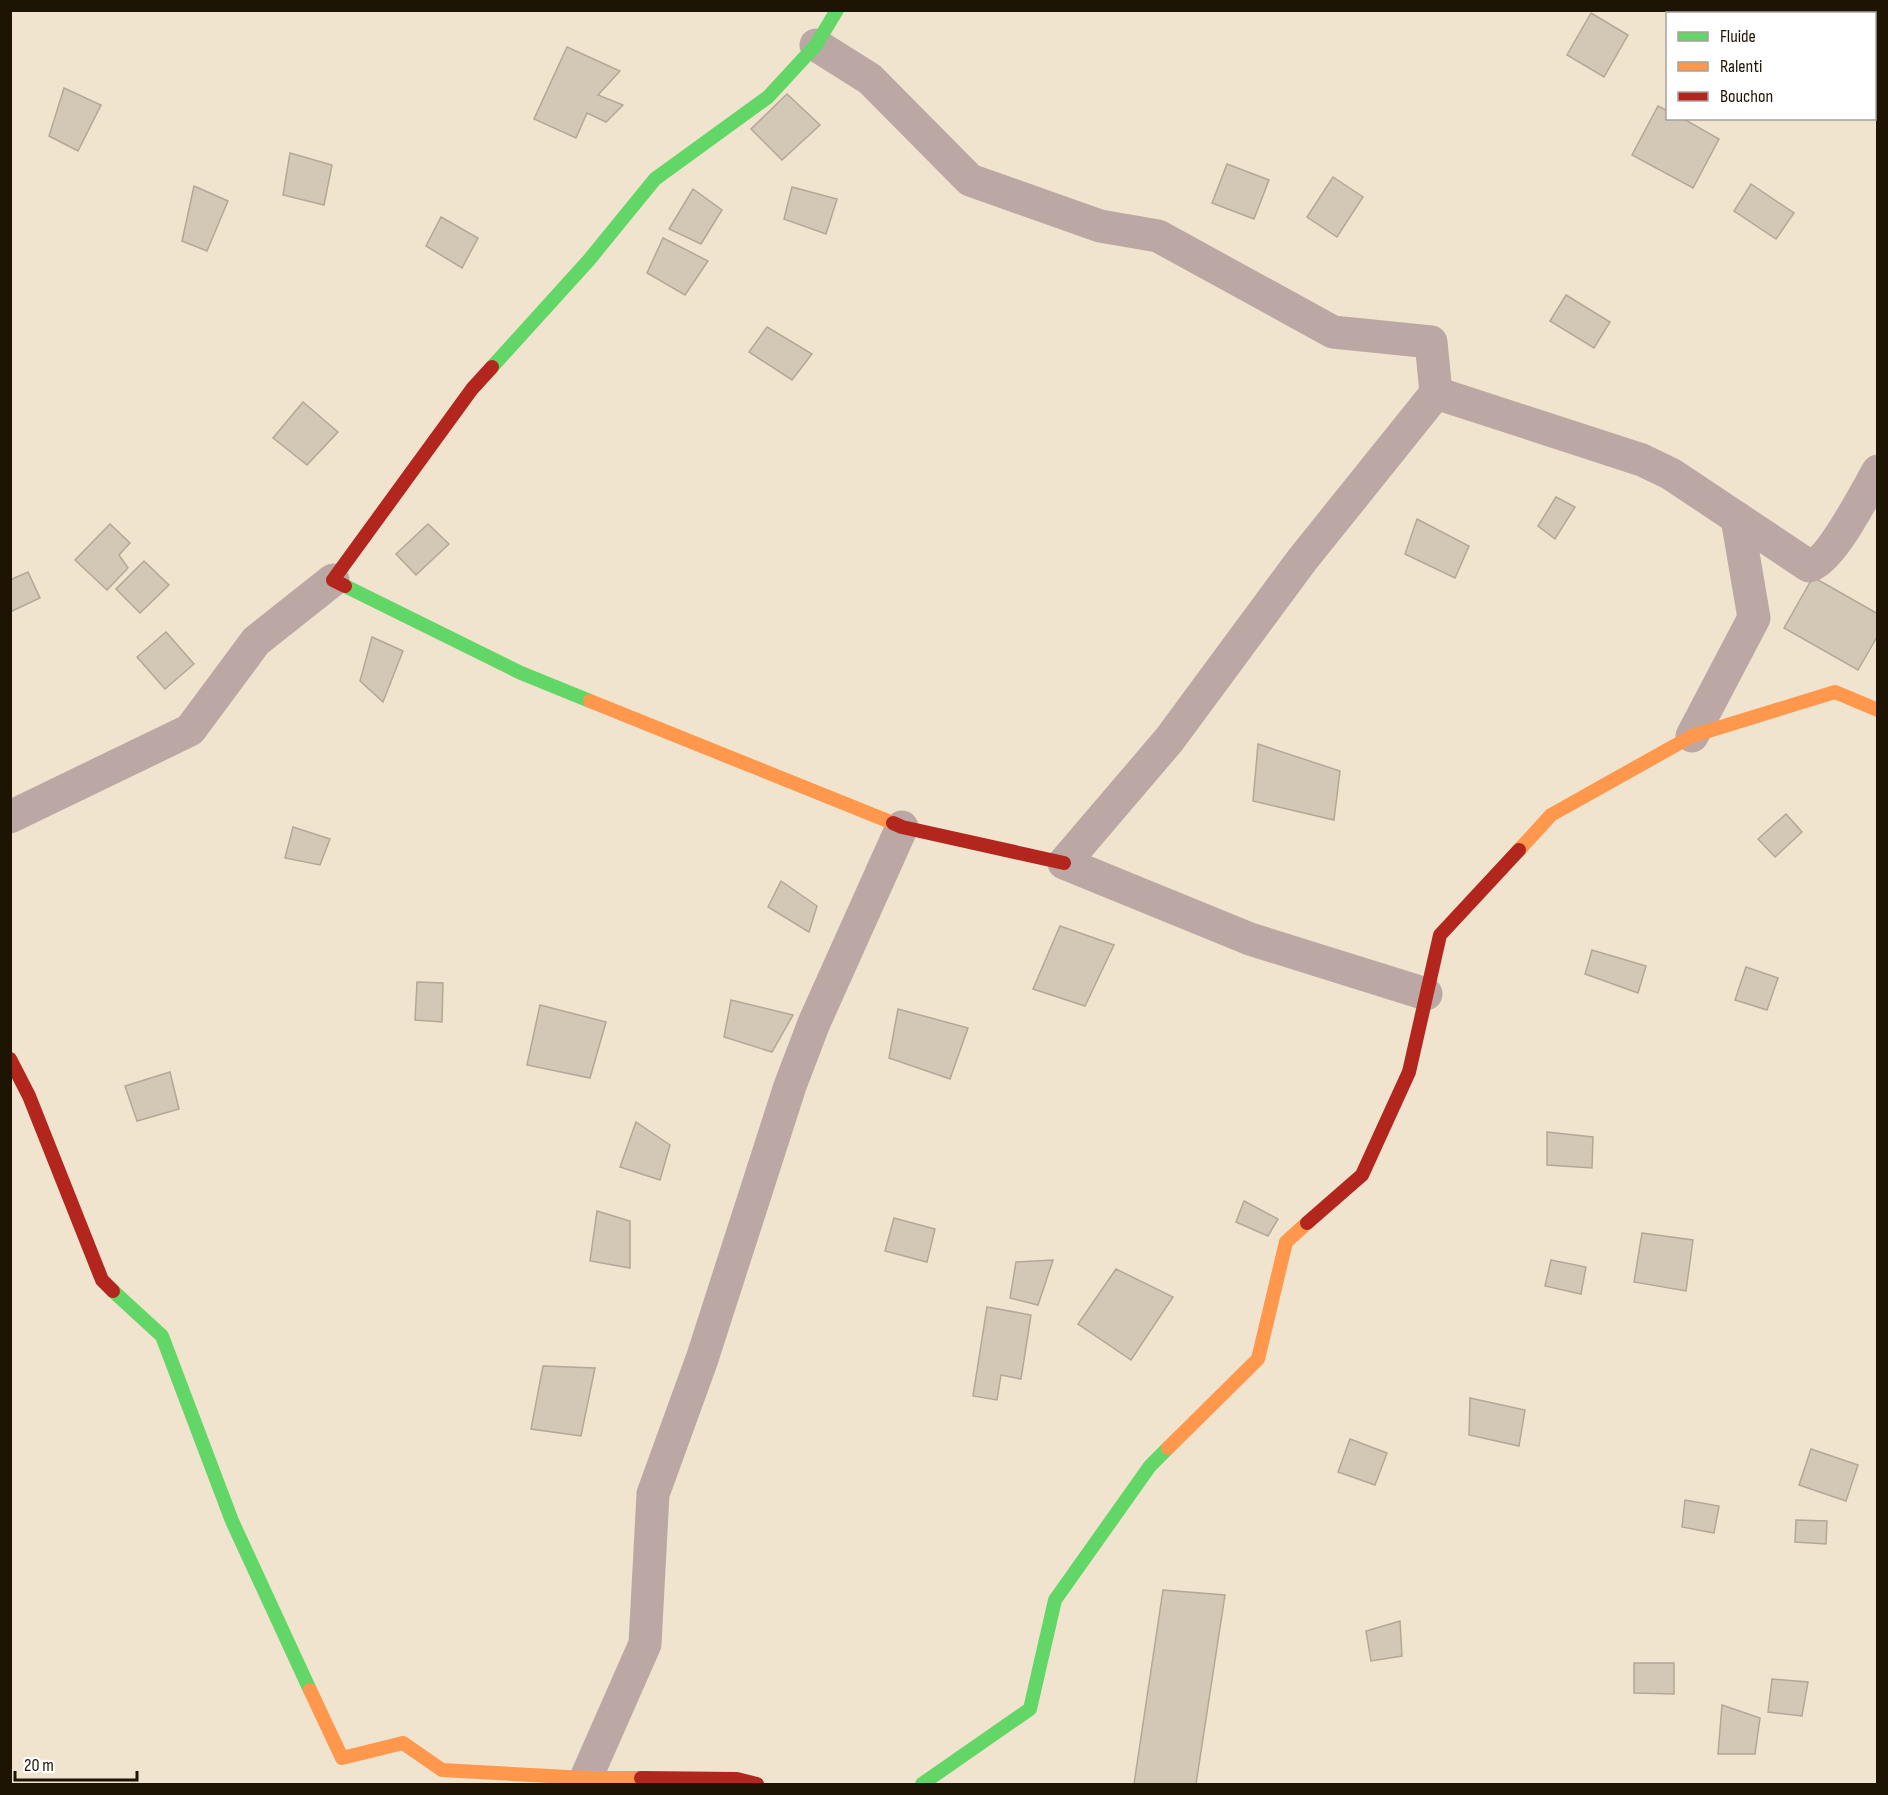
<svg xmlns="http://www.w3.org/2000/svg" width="1888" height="1795" font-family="'Sofia Sans Condensed',sans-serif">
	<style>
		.building { fill: #d3c8b5; stroke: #b2a896; stroke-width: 1.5 }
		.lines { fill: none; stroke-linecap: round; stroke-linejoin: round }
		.street { stroke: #bba8a4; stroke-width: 33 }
		.fast { stroke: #63d668; stroke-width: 14 }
		.slow { stroke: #ff974d; stroke-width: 14 }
		.jam { stroke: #b3261e; stroke-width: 14 }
	</style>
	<rect width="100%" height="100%" fill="#f0e4ce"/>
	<!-- building -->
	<g class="building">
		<path d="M1591 13 1628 35 1604 77 1567 55Z"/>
		<path d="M567 47 620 71 598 95 623 105 606 122 587 113 576 138 534 119Z"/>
		<path d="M64 88 101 105 78 151 49 136Z"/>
		<path d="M787 94 820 125 782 160 751 129Z"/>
		<path d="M1658 106 1668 111V118H1682L1719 139 1693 188 1632 155Z"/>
		<path d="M290 153 332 165 324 205 283 195Z"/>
		<path d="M1227 164 1269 180 1254 219 1212 203Z"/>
		<path d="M1333 177 1363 197 1337 237 1307 217Z"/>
		<path d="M1751 184 1794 213 1776 239 1734 211Z"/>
		<path d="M194 186 228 201 207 251 182 241Z"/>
		<path d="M792 187 837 199 826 234 784 219Z"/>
		<path d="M693 189 722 210 701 244 669 229Z"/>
		<path d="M441 217 478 238 462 268 426 246Z"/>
		<path d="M663 238 708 261 685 295 647 273Z"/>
		<path d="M1566 295 1610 322 1594 348 1550 321Z"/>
		<path d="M767 327 812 354 792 380 749 352Z"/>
		<path d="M303 402 338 432 307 465 273 438Z"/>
		<path d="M1556 497 1575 507 1555 539 1538 526Z"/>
		<path d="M1417 519 1469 546 1455 578 1405 554Z"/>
		<path d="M110 524 130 543 119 555 128 568 107 590 75 560Z"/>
		<path d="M428 524 449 544 416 575 396 554Z"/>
		<path d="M144 561 169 585 140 613 116 589Z"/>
		<path d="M28 572 40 598 10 612V580Z"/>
		<path d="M1813 577 1878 614V635L1858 670 1784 628Z"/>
		<path d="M166 632 194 664 165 689 137 657Z"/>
		<path d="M372 637 403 651 383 702 360 681Z"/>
		<path d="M1258 744 1340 771 1334 820 1253 801Z"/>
		<path d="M1786 814 1802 832 1775 857 1758 839Z"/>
		<path d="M293 827 330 839 320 865 285 858Z"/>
		<path d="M781 881 817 906 809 932 768 907Z"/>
		<path d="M1060 926 1114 945 1085 1006 1033 989Z"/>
		<path d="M1592 950 1646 966 1638 993 1585 974Z"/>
		<path d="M1746 967 1778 978 1767 1010 1735 1000Z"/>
		<path d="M417 982 443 983 442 1022 415 1020Z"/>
		<path d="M731 1000 793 1015 772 1052 724 1037Z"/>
		<path d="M540 1005 606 1022 590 1078 527 1065Z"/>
		<path d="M898 1009 968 1028 950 1079 889 1058Z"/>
		<path d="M170 1072 179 1109 137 1121 125 1086Z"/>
		<path d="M636 1122 670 1145 660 1180 620 1167Z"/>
		<path d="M1547 1132 1593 1137 1592 1168 1547 1165Z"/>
		<path d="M1244 1201 1278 1219 1268 1236 1236 1222Z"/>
		<path d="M597 1211 630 1221V1268L590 1261Z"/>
		<path d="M894 1218 935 1229 927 1262 885 1251Z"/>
		<path d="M1642 1233 1693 1240 1686 1291 1634 1282Z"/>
		<path d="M1053 1260 1038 1305 1010 1298 1016 1262Z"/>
		<path d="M1551 1260 1586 1267 1581 1294 1545 1286Z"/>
		<path d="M1116 1269 1173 1297 1131 1360 1078 1324Z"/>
		<path d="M987 1307 1031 1315 1021 1379 1001 1375 997 1400 973 1396Z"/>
		<path d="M543 1366 595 1368 581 1436 531 1429Z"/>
		<path d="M1470 1398 1525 1410 1519 1446 1469 1435Z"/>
		<path d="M1350 1439 1387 1453 1375 1485 1338 1472Z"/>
		<path d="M1811 1449 1858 1465 1846 1501 1799 1485Z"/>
		<path d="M1685 1500 1719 1506 1714 1533 1682 1527Z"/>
		<path d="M1796 1520 1827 1521 1826 1544 1795 1542Z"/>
		<path d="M1163 1590 1225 1595 1196 1784H1134Z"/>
		<path d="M1400 1621 1402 1656 1371 1661 1366 1631Z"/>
		<path d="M1634 1663H1674V1694L1634 1693Z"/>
		<path d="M1772 1679 1808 1682 1802 1716 1768 1712Z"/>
		<path d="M1722 1705 1760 1718 1755 1754H1718Z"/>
	</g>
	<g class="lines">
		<!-- street -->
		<g class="street">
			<path d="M816 45 870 79 970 180 1100 226 1158 236 1333 332 1431 342 1436 393"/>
			<path d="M1692 736 1754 618 1737 518"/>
			<path d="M10 817 190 730 256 641 333 580"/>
			<path d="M1426 994 1250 939 1064 863 1169 740 1302 560 1436 393 1642 460 1671 474 1809 566C1831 562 1866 491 1878 471"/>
			<path d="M586 1778 645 1644 653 1494 702 1359 790 1086 814 1023 902 827"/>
		</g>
		<!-- fast -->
		<g class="fast">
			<path d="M492 367 589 260 655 179 768 97 816 45 837 10"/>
			<path d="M345 586 521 673 590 701"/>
			<path d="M113 1291 162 1336 232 1521 310 1690"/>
			<path d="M922 1784 1030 1709 1055 1600 1150 1466 1168 1448"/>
		</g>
		<!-- slow -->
		<g class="slow">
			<path d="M590 701 893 823"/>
			<path d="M1519 850 1551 815 1692 736 1835 692 1878 710"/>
			<path d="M1168 1448 1258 1359 1286 1242 1307 1223"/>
			<path d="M310 1690 342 1758 403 1743 442 1770 586 1778H641"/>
		</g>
		<!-- jam -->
		<g class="jam">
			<path d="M345 586 333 580 472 389 492 367"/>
			<path d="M893 823 902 827 1064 863"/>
			<path d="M10 1059 29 1096 102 1280 113 1291"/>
			<path d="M1307 1223 1362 1175 1409 1072 1440 935 1519 850"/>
			<path d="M641 1778 737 1779 757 1784"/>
		</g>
	</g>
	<!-- border -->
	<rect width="1888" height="1795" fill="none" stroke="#1e1404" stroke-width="24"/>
	<!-- legend -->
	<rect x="1666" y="12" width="210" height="108" fill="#ffffff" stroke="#a5a19b" stroke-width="1.5"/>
	<rect x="1678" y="32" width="30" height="9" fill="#63d668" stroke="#a5a19b" stroke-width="1.5"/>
	<text x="1720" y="42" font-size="18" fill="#1e1404">Fluide</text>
	<rect x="1678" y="62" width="30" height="9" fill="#ff974d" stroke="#a5a19b" stroke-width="1.5"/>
	<text x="1720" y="72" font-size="18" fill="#1e1404">Ralenti</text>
	<rect x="1678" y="92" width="30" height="9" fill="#b3261e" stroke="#a5a19b" stroke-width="1.5"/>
	<text x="1720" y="102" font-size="18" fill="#1e1404">Bouchon</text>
	<!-- scale -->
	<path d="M15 1771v9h122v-9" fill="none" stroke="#1e1404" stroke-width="3"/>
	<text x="24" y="1771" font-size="18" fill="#1e1404" stroke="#ffffff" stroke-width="4.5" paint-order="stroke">20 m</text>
</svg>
